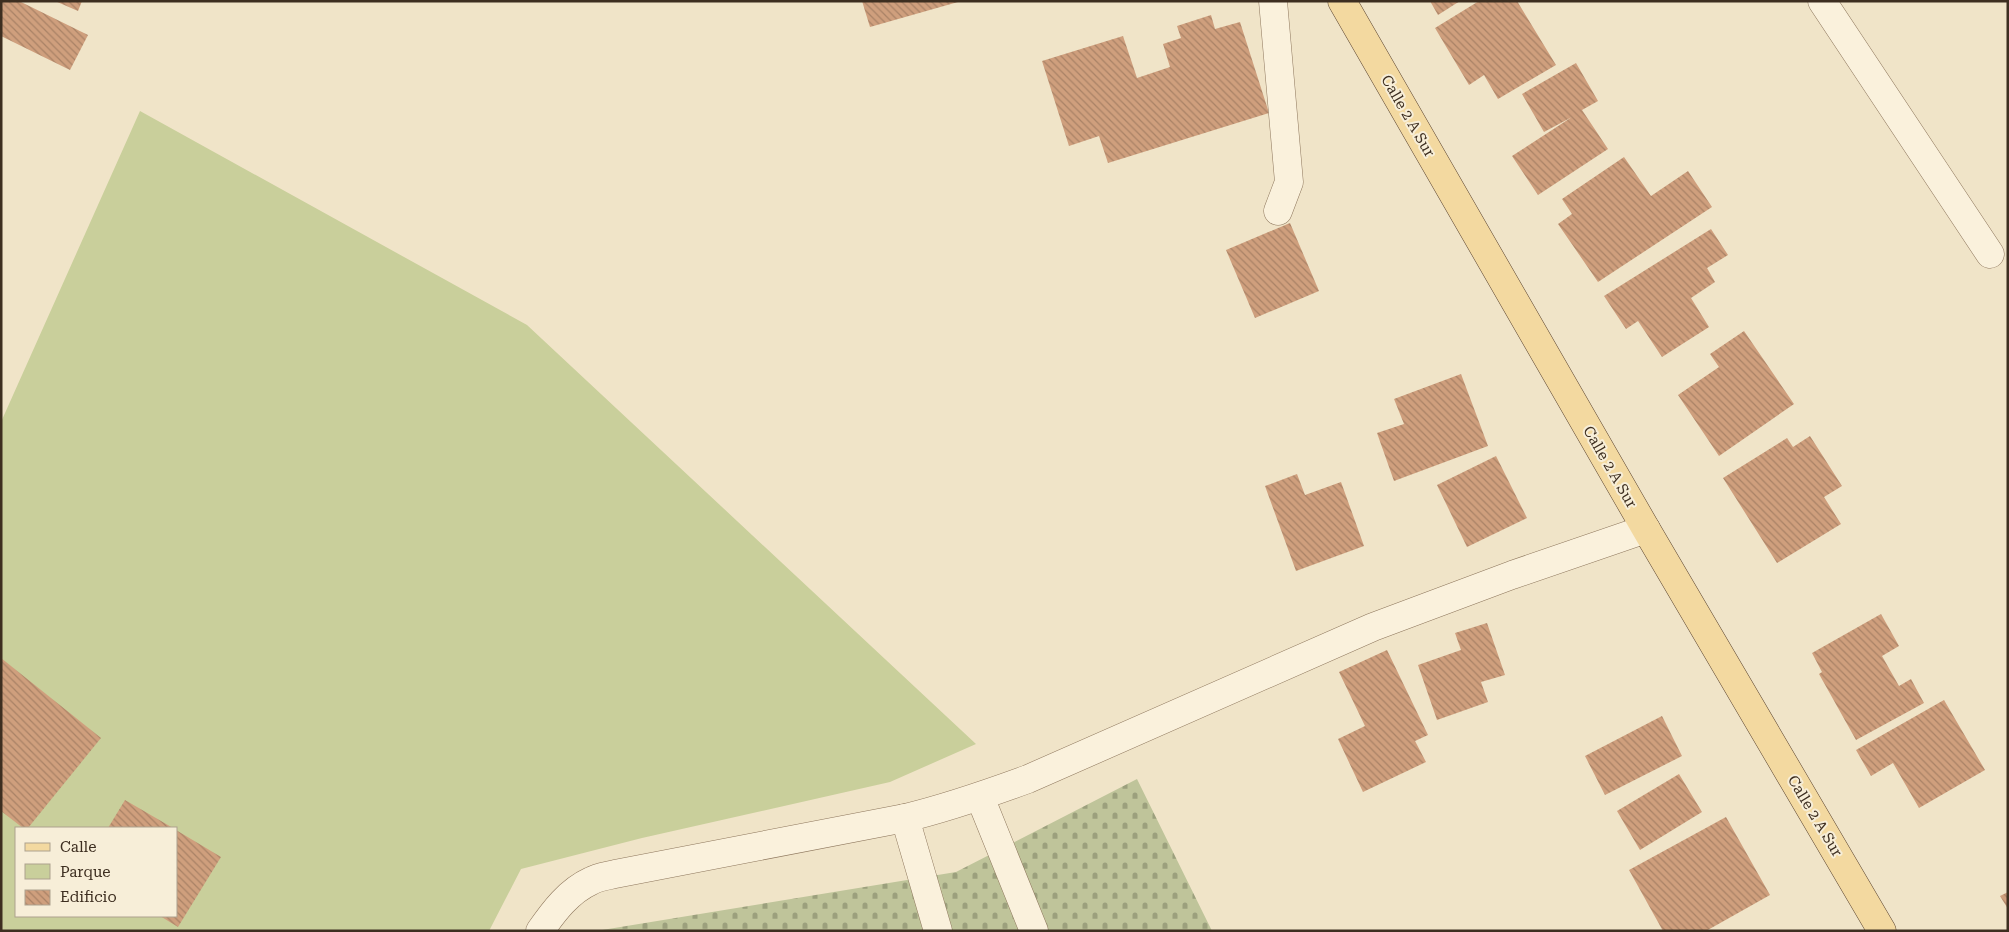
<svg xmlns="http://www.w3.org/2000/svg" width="2009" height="932" font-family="'Roboto Serif',serif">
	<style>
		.cemetery { fill: url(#cemetery-stones) }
		.park { fill: #c9cf9b; fill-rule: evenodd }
		.building { fill: url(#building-back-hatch) }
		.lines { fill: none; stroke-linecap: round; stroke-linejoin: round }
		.minor-casing { stroke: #8d765c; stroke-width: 29 }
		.major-casing { stroke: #5b4430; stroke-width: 29 }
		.minor { stroke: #faf1dc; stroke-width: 28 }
		.major { stroke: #f3d9a0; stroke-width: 28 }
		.labels { text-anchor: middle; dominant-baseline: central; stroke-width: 4; stroke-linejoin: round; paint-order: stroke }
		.street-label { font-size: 15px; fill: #3d2e20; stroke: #f7eed8 }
	</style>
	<defs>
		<pattern id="cemetery-stones" width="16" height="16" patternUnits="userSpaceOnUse" patternTransform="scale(1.25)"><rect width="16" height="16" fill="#bfc49a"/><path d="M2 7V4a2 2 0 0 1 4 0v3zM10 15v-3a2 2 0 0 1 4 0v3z" fill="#9ca07d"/></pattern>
		<pattern id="building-back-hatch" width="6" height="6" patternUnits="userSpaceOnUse" patternTransform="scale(1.25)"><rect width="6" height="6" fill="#cf9f7d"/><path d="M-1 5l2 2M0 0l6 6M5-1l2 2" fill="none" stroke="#a98266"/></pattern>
	</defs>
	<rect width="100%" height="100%" fill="#f0e4c8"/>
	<!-- cemetery -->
	<path class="cemetery" d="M1137 779 1212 931H596L956 872Z"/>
	<!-- park -->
	<path class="park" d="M140 111 527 325 976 744 890 782 642 838 521 869 489 931H1V422ZM16 828H176V916H16Z"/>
	<!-- building -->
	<g class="building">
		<path d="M1 1H19L88 35 70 70 1 36Z"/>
		<path d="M55 1H82L78 11Z"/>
		<path d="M862 1H957L958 2 870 27Z"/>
		<path d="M1430 1H1460L1438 15Z"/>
		<path d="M1479 1H1517L1556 65 1498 99 1484 75 1469 85 1435 28Z"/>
		<path d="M1211 15 1215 29 1240 22 1269 113 1108 163 1099 136 1069 146 1042 61 1123 36 1137 78 1170 67 1163 44 1181 38 1177 26Z"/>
		<path d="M1576 63 1598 101 1582 110 1608 149 1538 195 1512 156 1572 117 1544 132 1522 94Z"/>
		<path d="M1624 157 1651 196 1688 171 1712 207 1598 282 1558 224 1572 214 1562 199Z"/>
		<path d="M1290 223 1319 291 1255 318 1226 250Z"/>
		<path d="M1711 229 1728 255 1707 268 1715 282 1691 298 1709 327 1662 357 1638 321 1626 329 1604 296Z"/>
		<path d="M1744 331 1794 404 1719 456 1678 395 1719 367 1710 354Z"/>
		<path d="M1461 374 1488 446 1394 481 1377 433 1404 424 1394 399Z"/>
		<path d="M1810 436 1842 486 1824 497 1841 524 1777 563 1723 478 1787 438 1793 447Z"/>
		<path d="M1496 456 1527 518 1467 547 1437 485Z"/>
		<path d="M1297 474 1305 495 1341 482 1364 546 1296 571 1265 486Z"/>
		<path d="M1881 614 1899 646 1882 656 1899 686 1911 679 1924 703 1856 740 1819 674 1822 672 1812 653Z"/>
		<path d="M1487 623 1505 675 1481 682 1488 702 1437 720 1418 665 1461 650 1455 633Z"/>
		<path d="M1387 650 1428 735 1415 741 1426 762 1363 792 1338 739 1365 726 1339 672Z"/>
		<path d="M1 658 101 738 28 828H23L1 811Z"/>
		<path d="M1944 700 1985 770 1919 808 1893 763 1871 776 1856 750Z"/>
		<path d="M1662 716 1682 756 1605 795 1585 756Z"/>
		<path d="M1679 774 1702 812 1640 850 1617 811Z"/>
		<path d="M125 800 173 828H108Z"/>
		<path d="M1726 817 1770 895 1706 931H1663L1629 870Z"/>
		<path d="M176 830 221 857 178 927 160 916H176Z"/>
		<path d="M2008 892V909L2000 896Z"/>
	</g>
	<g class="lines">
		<defs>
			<g id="minor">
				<path d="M1273 1 1289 182 1278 211"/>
				<path d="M1822 1 1990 254"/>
				<path d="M980 797 1034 931"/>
				<path d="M905 818 938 931"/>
				<path d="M540 931C554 911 569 891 591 881 598 877 607 876 615 874L905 818C947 808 987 794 1028 779L1373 627 1512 575 1646 529"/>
			</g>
			<path id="major" d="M1342 1 1646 529 1882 931"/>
		</defs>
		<!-- minor casing -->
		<use href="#minor" class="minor-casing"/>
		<!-- major casing -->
		<use href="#major" class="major-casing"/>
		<!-- minor -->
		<use href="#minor" class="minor"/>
		<!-- major -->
		<use href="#major" class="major"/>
	</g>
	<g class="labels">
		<!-- street labels -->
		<g class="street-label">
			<text transform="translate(1408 116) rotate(60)">Calle 2 A Sur</text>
			<text transform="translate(1610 467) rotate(60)">Calle 2 A Sur</text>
			<text transform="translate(1815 816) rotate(59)">Calle 2 A Sur</text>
		</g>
	</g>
	<!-- border -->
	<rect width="2009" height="932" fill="none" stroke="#3d2e20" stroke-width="5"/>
	<!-- legend -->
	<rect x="15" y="827" width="162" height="90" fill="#f7eed8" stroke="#ada18e"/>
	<rect x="25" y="843" width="25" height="8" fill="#f3d9a0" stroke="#ada18e"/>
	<text x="60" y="852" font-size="15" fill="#3d2e20">Calle</text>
	<rect x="25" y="864" width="25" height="15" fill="#c9cf9b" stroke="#ada18e"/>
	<text x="60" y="877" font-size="15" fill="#3d2e20">Parque</text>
	<rect x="25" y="890" width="25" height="15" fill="url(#building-back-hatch)" stroke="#ada18e"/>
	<text x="60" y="902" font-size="15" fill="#3d2e20">Edificio</text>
</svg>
